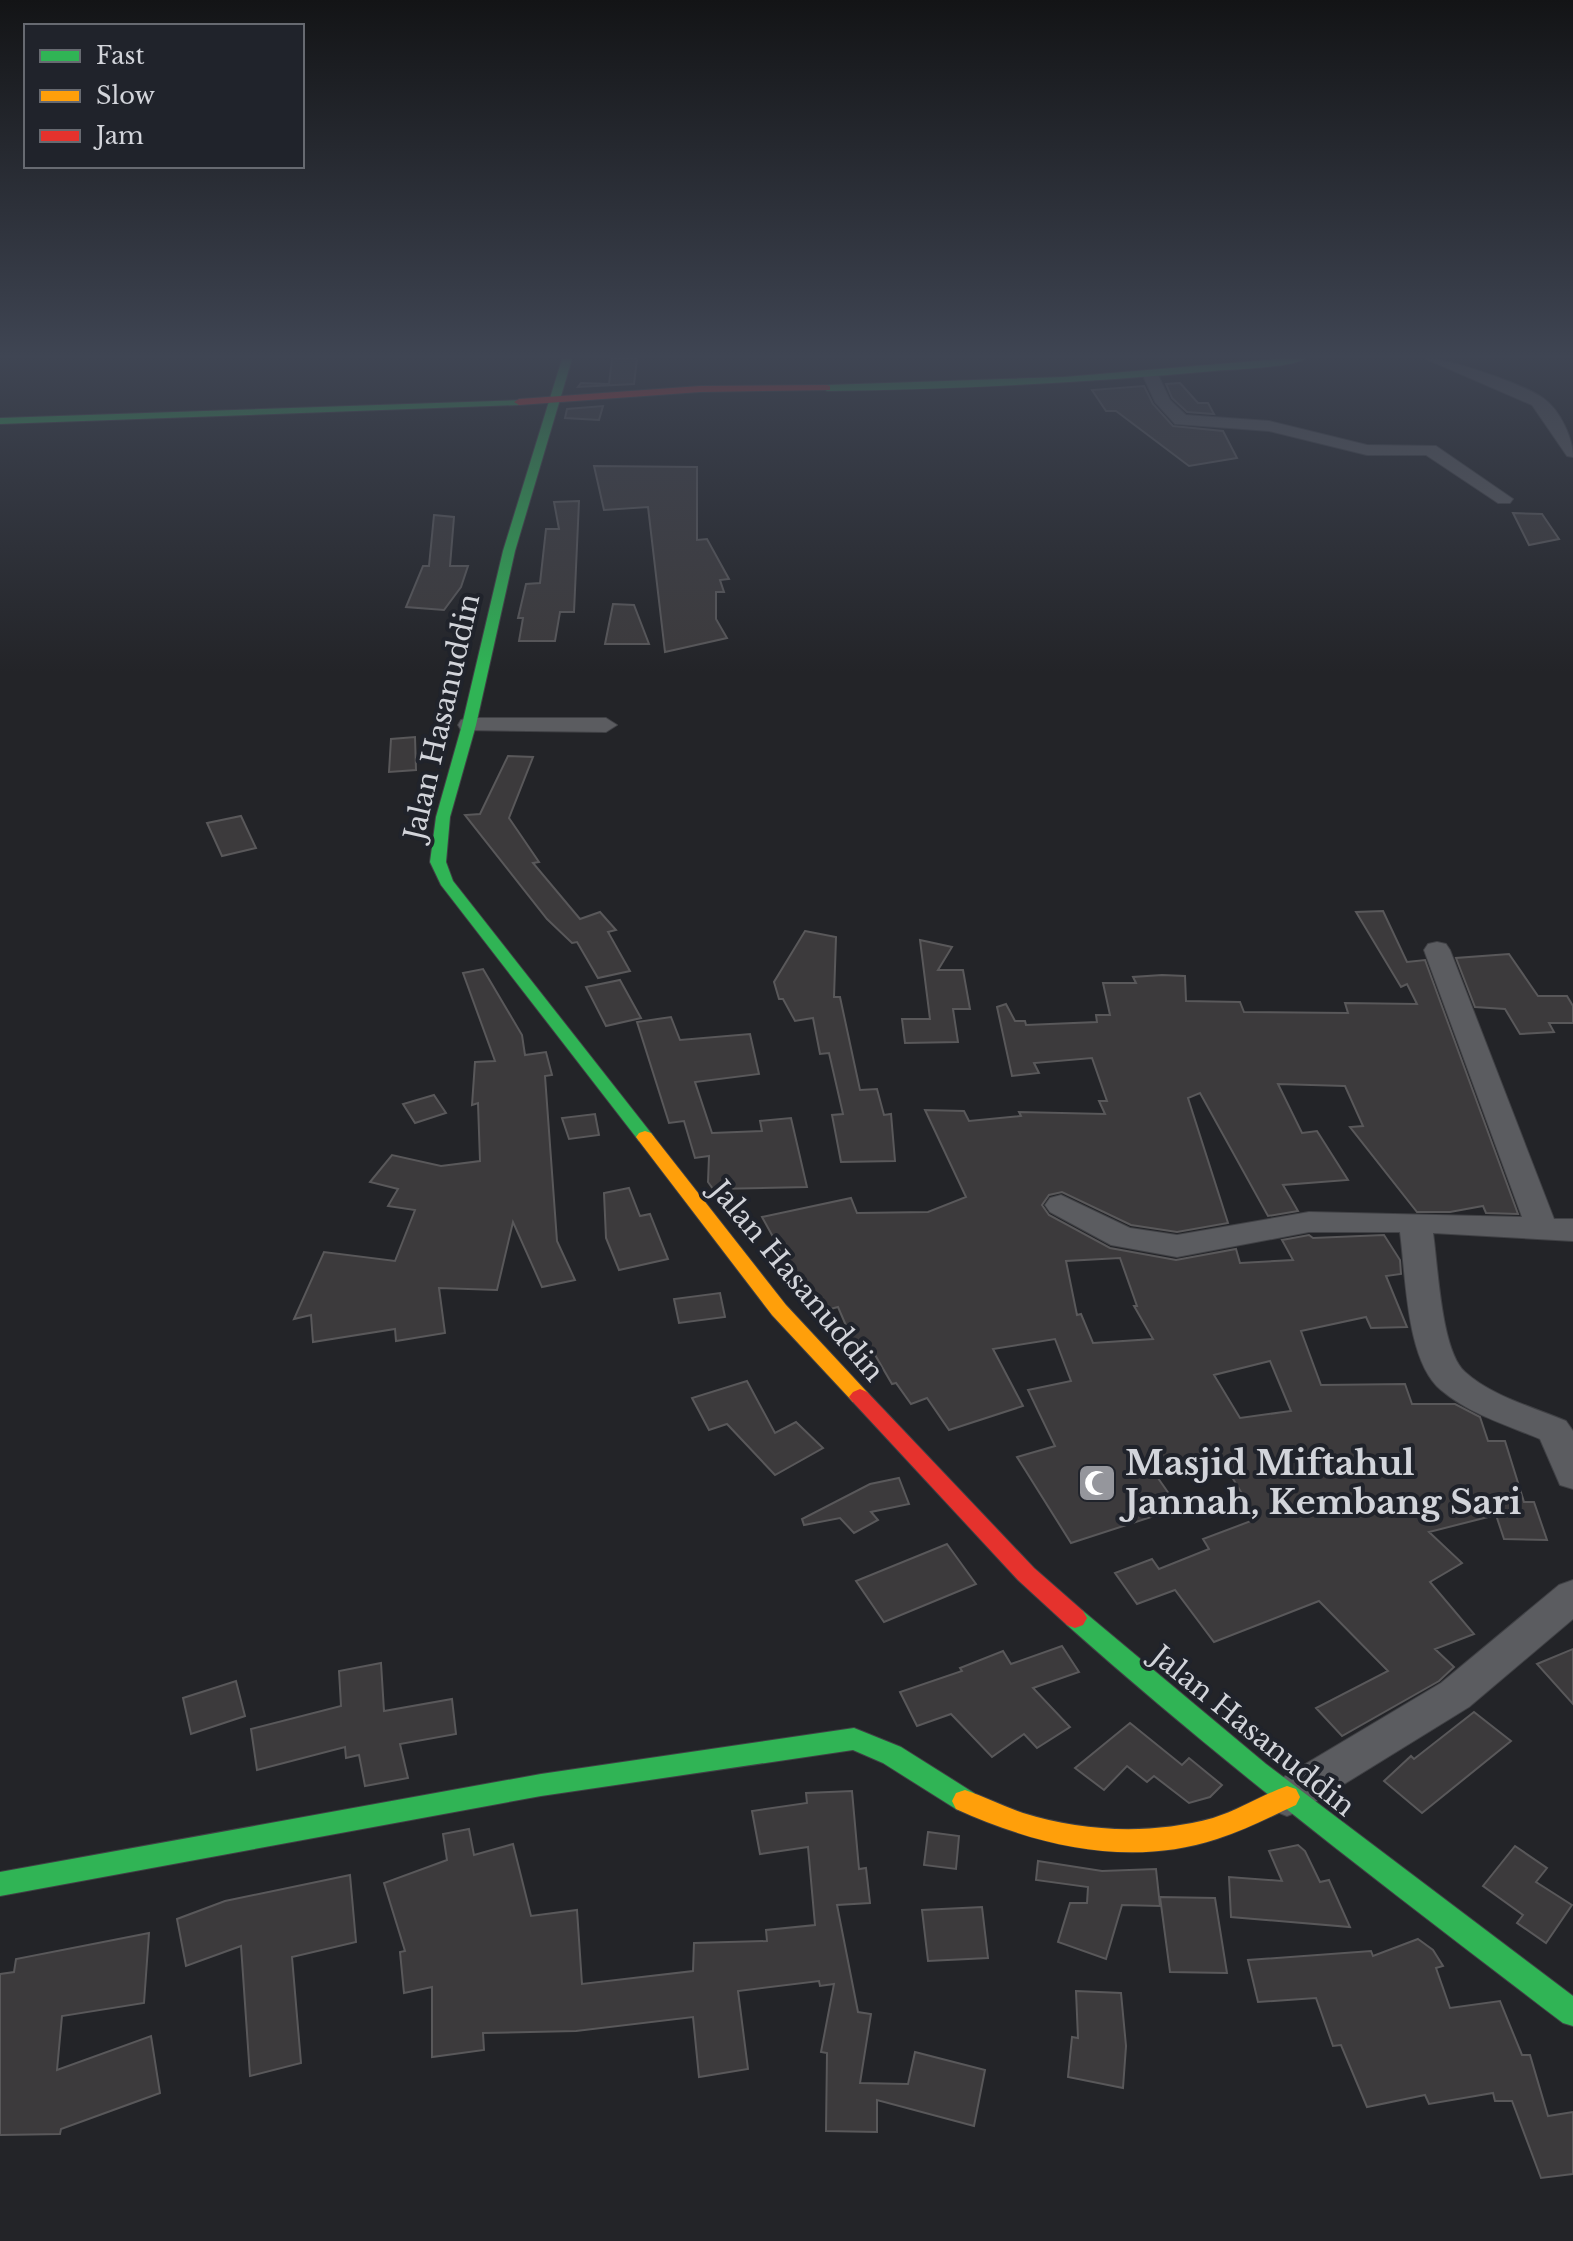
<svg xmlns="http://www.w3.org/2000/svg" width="1573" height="2241" font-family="'Libre Baskerville',serif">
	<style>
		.building { fill: #3c3a3c; stroke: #59585a; stroke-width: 2; fill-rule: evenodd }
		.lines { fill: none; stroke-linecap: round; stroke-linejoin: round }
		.street-casing { stroke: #404145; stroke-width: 2 }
		.fast-casing { stroke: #404145; stroke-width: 2 }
		.slow-casing { stroke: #404145; stroke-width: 2 }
		.jam-casing { stroke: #404145; stroke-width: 2 }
		.street { fill: #5b5c60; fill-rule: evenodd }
		.fast { fill: #30b455; fill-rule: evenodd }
		.slow { fill: #ff9f0a; fill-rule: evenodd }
		.jam { fill: #e5322d; fill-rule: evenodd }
		.labels { text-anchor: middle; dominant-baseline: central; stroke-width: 8; stroke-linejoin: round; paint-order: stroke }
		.street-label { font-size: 28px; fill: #d2d4da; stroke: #20232b }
		.near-poi-label { font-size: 34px; font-weight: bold; fill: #d2d4da; stroke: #20232b; text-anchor: start }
	</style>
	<rect width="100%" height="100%" fill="#232428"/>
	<!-- building -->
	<g class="building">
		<path d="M612 359H637L634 384 578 387 581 383 609 384Z"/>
		<path d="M1180 383 1198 403H1208L1214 414 1187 412 1172 398 1166 384Z"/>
		<path d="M1144 386 1153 404 1173 426 1223 431 1237 458 1189 466 1116 411H1106L1092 390Z"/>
		<path d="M603 406 599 420 565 418 567 409Z"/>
		<path d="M594 466 697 467V540L707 539 729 579 720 580 724 592H716V619L727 638 665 652 648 507 604 510Z"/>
		<path d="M579 501 574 612H560L555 641H519L523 618H518L526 584 540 583 546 529H559L554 502Z"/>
		<path d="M1513 513 1542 514 1559 539 1529 545Z"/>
		<path d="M434 515 454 517 450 566H468L461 587 444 610 406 607 423 566H429Z"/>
		<path d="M613 604 634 605 649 644H605Z"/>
		<path d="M415 737 416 770 389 772 391 739Z"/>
		<path d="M508 756 533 757 509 818 539 862 533 863 580 919 600 912 616 930 608 932 630 971 598 978 577 942 572 943 547 919 465 815 480 814Z"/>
		<path d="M241 816 256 848 222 856 207 823Z"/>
		<path d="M1383 911 1407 962 1425 960 1518 1214 1486 1213 1483 1206 1450 1212H1417L1350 1127 1363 1126 1345 1086 1278 1084 1302 1133 1317 1131 1348 1180 1283 1185 1298 1211 1268 1216 1200 1093 1188 1098 1228 1223 1177 1232 1131 1225 1062 1192 1049 1195 1042 1205 1049 1215 1110 1248 1176 1260 1236 1249 1240 1263 1293 1260 1282 1240 1309 1235 1313 1238 1384 1235 1400 1260 1401 1274 1386 1276 1407 1327 1371 1328 1366 1317 1301 1331 1321 1385 1405 1384 1412 1404H1455L1480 1417 1488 1441H1505L1524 1502H1534L1547 1540 1504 1539 1496 1515 1429 1532 1462 1563 1430 1582 1474 1634 1435 1649 1454 1667 1439 1681 1342 1736 1316 1708 1388 1671 1319 1601 1214 1642 1175 1590 1137 1604 1115 1573 1152 1559 1159 1569 1209 1549 1203 1539 1251 1521 1249 1517 1255 1515 1221 1459 1153 1471 1179 1508 1071 1543 1017 1457 1055 1446 1028 1390 1071 1381 1055 1339 993 1349 1023 1406 949 1430 927 1398 911 1404 896 1383 892 1384 871 1348 857 1351 838 1307 815 1313 762 1217 851 1198 857 1213 928 1212 966 1197 925 1110 964 1111 969 1121 1021 1116 1019 1112 1105 1114 1099 1101H1107L1092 1058 1034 1063 1039 1073 1012 1076 997 1007 1006 1004 1015 1021H1025L1026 1025 1097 1022 1096 1015H1110L1103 983H1136L1133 977 1162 975 1185 976 1186 1001 1240 1002 1244 1012 1348 1013 1345 1003 1417 1004 1407 984 1401 987 1356 912ZM1120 1258 1137 1306H1134L1153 1339 1093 1343 1081 1314 1077 1315 1066 1261ZM1270 1361 1291 1411 1240 1418 1214 1375Z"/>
		<path d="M805 931 836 937 834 997H840L860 1090 877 1089 884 1115 891 1114 895 1161 841 1162 832 1115 843 1114 829 1053 820 1054 813 1018 795 1021 783 999H779L774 982Z"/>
		<path d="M920 940 952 947 938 970H963L970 1009H953L958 1042 905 1043 902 1019H930Z"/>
		<path d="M1509 954 1538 996H1567L1573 1006V1023H1549L1554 1032 1520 1034 1505 1009 1475 1007 1456 958Z"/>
		<path d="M483 969 522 1035 525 1055 546 1052 552 1075 545 1076 557 1241 575 1280 542 1287 513 1222 497 1290 439 1288 445 1333 396 1341 395 1329 313 1342 311 1315 294 1319 324 1252 395 1261 415 1210 388 1206 398 1189 370 1182 392 1155 441 1166 480 1161 478 1103 472 1105 475 1062 495 1061 463 973Z"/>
		<path d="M620 980 641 1018 606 1026 586 987Z"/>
		<path d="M671 1017 680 1040 750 1034 759 1074 695 1082 712 1133 762 1131 760 1121 791 1118 807 1187 713 1189 708 1182 709 1156 695 1158 684 1121 669 1123 637 1022Z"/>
		<path d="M434 1095 446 1113 415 1123 403 1104Z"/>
		<path d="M595 1114 599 1135 569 1139 562 1118Z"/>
		<path d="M629 1188 640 1216 650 1214 668 1259 619 1270 606 1238 604 1193Z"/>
		<path d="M720 1293 725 1317 679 1323 674 1299Z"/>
		<path d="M747 1381 775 1433 796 1422 823 1448 775 1475 727 1424 709 1430 692 1398Z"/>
		<path d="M899 1478 909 1504 871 1512 878 1520 854 1533 840 1518 804 1525 802 1519 870 1484Z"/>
		<path d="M947 1544 976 1584 884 1622 856 1581Z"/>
		<path d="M1062 1646 1079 1672 1033 1688 1070 1727 1037 1748 1024 1734 992 1757 951 1714 917 1726 900 1692 962 1671 960 1668 1003 1651 1011 1664Z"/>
		<path d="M1573 1649V1704L1537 1664Z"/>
		<path d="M381 1663 384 1711 452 1699 456 1734 400 1744 408 1778 365 1786 359 1755 346 1758 345 1747 257 1770 251 1729 341 1706 339 1671Z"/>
		<path d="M236 1681 245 1716 191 1734 183 1698Z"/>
		<path d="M1474 1712 1511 1741 1422 1813 1384 1781 1411 1756 1414 1759Z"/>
		<path d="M1130 1723 1182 1765 1189 1758 1222 1785 1210 1797 1189 1803 1154 1776 1147 1782 1127 1766 1104 1790 1075 1768Z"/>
		<path d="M852 1791 859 1869 866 1868 870 1903 837 1905 858 2012 871 2014 860 2083 908 2084 915 2052 985 2070 974 2126 877 2100V2132L826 2131 827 2053 821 2052 834 1984 820 1986 819 1981 738 1991 748 2069 699 2077 693 2017 576 2031 483 2033 484 2050 432 2057V1987L404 1993 400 1952 405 1951 384 1883 447 1860 443 1834 469 1829 474 1855 513 1844 531 1916 577 1910 582 1984 693 1971 694 1943 767 1941 766 1930 815 1925 808 1847 760 1854 752 1811 807 1803 806 1793Z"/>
		<path d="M928 1832 959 1836 956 1869 924 1865Z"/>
		<path d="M1298 1845 1305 1851 1320 1882 1329 1880 1350 1927 1231 1917 1229 1877 1282 1881 1269 1851Z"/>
		<path d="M1515 1846 1547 1868 1536 1882 1572 1905 1546 1943 1517 1923 1523 1915 1483 1886Z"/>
		<path d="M1038 1861 1102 1871 1156 1869 1160 1906 1122 1905 1106 1959 1058 1942 1070 1903H1087L1088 1887 1036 1880Z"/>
		<path d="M350 1875 356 1942 292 1957 301 2063 250 2076 241 1946 186 1966 177 1919 225 1901Z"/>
		<path d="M1160 1897 1215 1898 1227 1973 1170 1972Z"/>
		<path d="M982 1907 988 1958 928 1961 922 1910Z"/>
		<path d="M149 1933 144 2003 62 2016 57 2070 151 2036 160 2093 61 2129 60 2134 0 2135V1974L14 1972 16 1959Z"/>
		<path d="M1418 1939 1433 1950 1443 1966 1436 1968 1450 2008 1500 2001 1522 2055H1530L1548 2116 1573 2112V2174L1541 2178 1512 2101H1495L1493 2093 1429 2104 1425 2095 1367 2107 1341 2045 1333 2046 1316 1998 1258 2002 1248 1960 1371 1951 1373 1956Z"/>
		<path d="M1076 1991 1121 1993 1126 2046 1123 2088 1068 2077 1072 2037 1078 2038Z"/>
	</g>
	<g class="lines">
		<defs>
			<g id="street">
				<path d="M1426 359C1447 357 1525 385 1543 398 1560 410 1573 438 1573 457L1567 456 1532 405Z"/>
				<path d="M1151 371 1157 373 1170 400 1186 415 1269 421 1367 445 1436 446 1513 499 1510 503H1498L1426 455H1367L1269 431 1175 424 1155 402 1143 376Z"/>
				<path d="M469 718H606L617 725 606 732 461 730 458 725 461 720Z"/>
				<path d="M1437 942 1446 944 1450 950 1554 1219H1573V1241L1433 1233C1438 1266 1441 1351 1465 1372 1491 1396 1533 1407 1566 1421L1573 1431V1489L1560 1485 1540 1439C1507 1425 1469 1414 1441 1390 1406 1361 1406 1276 1400 1232H1309L1177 1257 1111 1245 1050 1212 1045 1205 1050 1198 1061 1195 1130 1228 1177 1235 1309 1212 1522 1217 1424 950 1428 944Z"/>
				<path d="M1573 1580V1619L1469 1707 1302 1810 1287 1816 1272 1810 1266 1797 1272 1784 1441 1683 1559 1585Z"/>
			</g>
			<g id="fast">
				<path d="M562 359H572L515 551 476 725 450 817 446 862 453 881 651 1133 654 1137 651 1141H639L441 885 430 862 436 817 462 725 503 551Z"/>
				<path d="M1278 359H1305C1289 368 1235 369 1214 371 1085 383 956 389 827 391L822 388 827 385 1064 377Z"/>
				<path d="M522 400 524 402 519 405 0 424V418Z"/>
				<path d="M1075 1608 1083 1611 1266 1764 1573 1996V2026L1563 2023C1394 1894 1225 1766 1067 1625L1063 1618 1067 1611Z"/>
				<path d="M854 1728 901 1747 974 1793 978 1801 974 1809 965 1812 956 1809 883 1763 853 1750 541 1796 0 1896V1872L541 1774Z"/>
			</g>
			<g id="slow">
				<path d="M645 1131 651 1133 786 1305 867 1392 871 1397 867 1402H853L772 1315 639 1141 636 1137 639 1133Z"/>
				<path d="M1287 1786 1296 1789 1300 1797 1296 1805C1270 1817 1245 1830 1217 1839 1129 1868 1038 1846 956 1809L952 1801 956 1793 965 1790C985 1797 1003 1806 1023 1813 1084 1832 1151 1835 1213 1818 1239 1810 1262 1795 1287 1786Z"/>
			</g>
			<g id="jam">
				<path d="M827 385 830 386V390L700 392 519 405 514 402 519 399 700 386Z"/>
				<path d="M860 1389 867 1392 1034 1568 1083 1611 1087 1618 1083 1625 1075 1628 1067 1625 1018 1580 853 1402 849 1397 853 1392Z"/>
			</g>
		</defs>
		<!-- street casing -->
		<use href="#street" class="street-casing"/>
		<!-- fast casing -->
		<use href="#fast" class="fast-casing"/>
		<!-- slow casing -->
		<use href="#slow" class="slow-casing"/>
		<!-- jam casing -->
		<use href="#jam" class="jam-casing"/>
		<!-- street -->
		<use href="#street" class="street"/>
		<!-- fast -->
		<use href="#fast" class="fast"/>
		<!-- slow -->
		<use href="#slow" class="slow"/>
		<!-- jam -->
		<use href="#jam" class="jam"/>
	</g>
	<!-- sky -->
	<linearGradient id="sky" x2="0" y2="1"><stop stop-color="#131416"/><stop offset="0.53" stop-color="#3f4553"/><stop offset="1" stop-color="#3f4553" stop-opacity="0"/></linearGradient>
	<rect width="1573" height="672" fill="url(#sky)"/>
	<!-- icons -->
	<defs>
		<symbol id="mosque-square" viewBox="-11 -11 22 22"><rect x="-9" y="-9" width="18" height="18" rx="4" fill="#95969c" stroke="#20232b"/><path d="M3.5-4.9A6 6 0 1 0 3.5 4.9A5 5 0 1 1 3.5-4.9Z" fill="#fff"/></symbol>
	</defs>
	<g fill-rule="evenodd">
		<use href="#mosque-square" x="1075" y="1461" width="44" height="44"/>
	</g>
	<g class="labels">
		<!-- street labels -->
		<g class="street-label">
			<text transform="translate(442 717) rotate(-77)">Jalan Hasanuddin</text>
			<text transform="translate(797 1281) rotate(50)">Jalan Hasanuddin</text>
			<text transform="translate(1253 1731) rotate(39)">Jalan Hasanuddin</text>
		</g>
		<!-- near-poi labels -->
		<g class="near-poi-label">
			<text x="1125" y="1463">Masjid Miftahul<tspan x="1125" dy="39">Jannah, Kembang Sari</tspan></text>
		</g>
	</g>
	<!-- legend -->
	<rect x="24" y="24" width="280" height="144" fill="#20232b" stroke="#676a71" stroke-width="2"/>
	<rect x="40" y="50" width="40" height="12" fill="#30b455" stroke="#676a71" stroke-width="2"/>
	<text x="96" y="64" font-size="24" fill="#d2d4da">Fast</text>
	<rect x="40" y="90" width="40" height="12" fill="#ff9f0a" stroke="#676a71" stroke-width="2"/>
	<text x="96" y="104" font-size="24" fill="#d2d4da">Slow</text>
	<rect x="40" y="130" width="40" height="12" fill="#e5322d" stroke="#676a71" stroke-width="2"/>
	<text x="96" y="144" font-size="24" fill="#d2d4da">Jam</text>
</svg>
